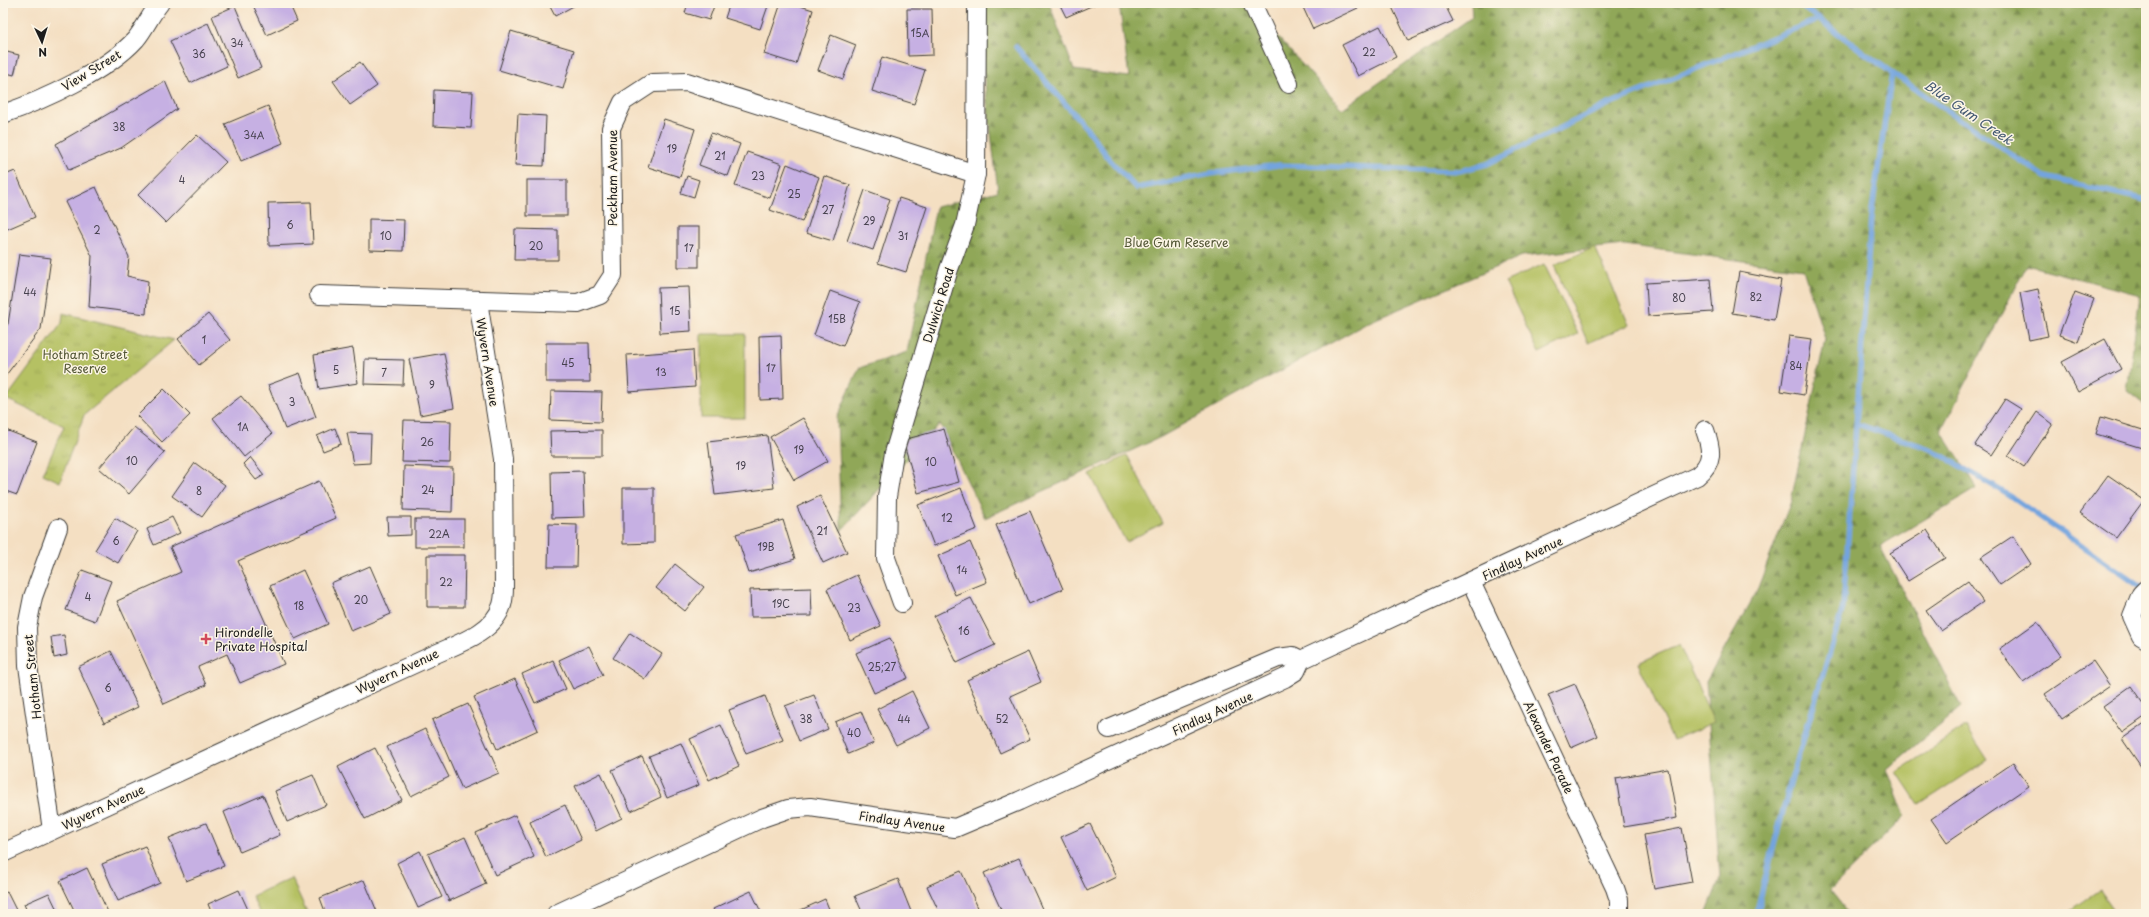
<svg xmlns="http://www.w3.org/2000/svg" width="2149" height="917" font-family="'Playpen Sans',sans-serif">
	<style>
		.grass { fill: url(#grass-tufts); stroke: #686e40 }
		.forest { fill: url(#forest-firs); stroke: #56623a }
		.pitch { fill: #b5c163; stroke: #686e40 }
		.lines { fill: none; stroke-linecap: round; stroke-linejoin: round }
		.stream { stroke: #73a4de; stroke-width: 5.5 }
		.building { fill: #c6b0e3 }
		.minor-casing { stroke: #3c3935; stroke-width: 20 }
		.minor { stroke: #fff; stroke-width: 18 }
		.poi-dot { fill: #d1495b; stroke: #fcf5e5; stroke-width: 1.5 }
		.labels { text-anchor: middle; dominant-baseline: central; stroke-width: 3; stroke-linejoin: round; paint-order: stroke }
		.number-label { font-size: 10px; fill: #46414e }
		.street-label { font-size: 12px; fill: #1c1c1c; stroke: #fcf5e5 }
		.park-label { font-size: 12px; fill: #525635; stroke: #fcf5e5 }
		.poi-label { font-size: 12px; fill: #1c1c1c; stroke: #fcf5e5; text-anchor: start }
		.water-label { font-size: 13px; font-style: italic; fill: #435973; stroke: #fcf5e5 }
	</style>
	<defs>
		<pattern id="grass-tufts" width="24" height="20" patternUnits="userSpaceOnUse"><rect width="24" height="20" fill="#b5c163"/><path d="M3 7l-1-3M5 7V3M7 7l1-3M15 17l-1-3M17 17v-4M19 17l1-3" fill="none" stroke="#9ba555"/></pattern>
		<pattern id="forest-firs" width="22" height="20" patternUnits="userSpaceOnUse"><rect width="22" height="20" fill="#90a759"/><path d="M5 1l3.5 6h-7zM16 11l3.5 6h-7z" fill="#758749"/></pattern>
	</defs>
	<rect width="100%" height="100%" fill="#fcf5e5"/>
	<filter id="ink" filterUnits="userSpaceOnUse"><feTurbulence type="fractalNoise" baseFrequency=".025" numOctaves="2"/><feDisplacementMap in="SourceGraphic" scale="8" xChannelSelector="R" yChannelSelector="G"/><feConvolveMatrix kernelMatrix="1 2 1 2 8 2 1 2 1" color-interpolation-filters="sRGB"/></filter>
	<filter id="wash" filterUnits="userSpaceOnUse"><feTurbulence type="fractalNoise" baseFrequency=".012" numOctaves="4" result="noise"/><feDisplacementMap in="SourceGraphic" scale="16" xChannelSelector="R" yChannelSelector="G"/><feGaussianBlur stdDeviation="0.9" result="paint"/><feColorMatrix in="noise" values="0 0 0 0 0 0 0 0 0 0 0 0 0 0 0 0 0 1.4 0 .05"/><feComposite in="paint" operator="in"/></filter>
	<g filter="url(#wash)">
		<rect width="100%" height="100%" fill="#f4dfc2"/>
		<!-- grass -->
		<path class="grass" d="M63 313 174 340 84 415 60 482 43 474 64 426 6 399 62 323Z"/>
		<!-- forest -->
		<path class="forest" d="M975 3H1049L1074 70 1129 77 1119 3H1224L1250 6 1342 109 1472 17 1471 3H2146V406L2127 391 2140 295 2027 265 1941 430 1977 488 1880 546 1961 707 1887 769 1905 816 1830 890 1849 914H1706L1720 878 1706 682 1756 593 1791 501 1825 339 1803 269 1624 245 1522 256 1369 322 1161 437 985 518 940 424 841 531 837 418 859 368 907 352 936 207 998 191Z"/>
		<!-- pitch -->
		<g class="pitch">
			<path d="M1595 247 1629 325 1588 343 1554 265Z"/>
			<path d="M1544 264 1578 334 1539 353 1505 282Z"/>
			<rect x="701" y="334" width="44" height="84"/>
			<path d="M1127 455 1163 523 1126 542 1090 474Z"/>
			<path d="M1679 645 1714 722 1673 740 1638 663Z"/>
			<path d="M1966 726 1988 760 1919 805 1897 772Z"/>
			<path d="M291 878 308 914H260L252 896Z"/>
			<path d="M2100 890 2117 914H2066Z"/>
		</g>
		<g class="lines">
			<!-- stream -->
			<g class="stream">
				<path d="M1797 3 1892 73 2045 177 2146 200"/>
				<path d="M1016 47 1088 130 1110 160 1136 188 1216 173 1279 165 1459 171 1487 164 1609 104 1819 19"/>
				<path d="M1857 424 1933 450 2010 496 2142 588"/>
				<path d="M1756 914 1792 777 1843 608 1871 217 1892 73"/>
			</g>
		</g>
		<g id="blocks">
			<!-- building -->
			<g class="building">
				<path d="M252 3H289L297 21 267 35Z"/>
				<path d="M548 3H579L555 16Z"/>
				<path d="M688 3H715L709 20 685 13Z"/>
				<path d="M730 3H769L760 29 725 18Z"/>
				<path d="M781 3H791L813 10 796 64 764 54Z"/>
				<path d="M1059 3H1098L1066 17Z"/>
				<path d="M1301 3H1358L1360 7 1313 29Z"/>
				<path d="M1402 3H1444L1453 21 1408 41 1392 7Z"/>
				<path d="M235 6 261 68 238 78 212 16Z"/>
				<path d="M907 9H932L933 55 908 56Z"/>
				<path d="M208 23 227 66 190 83 170 41Z"/>
				<path d="M1380 26 1396 57 1358 76 1342 45Z"/>
				<path d="M511 31 574 50 563 89 499 70Z"/>
				<path d="M831 35 856 45 843 79 818 70Z"/>
				<path d="M3 51 19 55 14 75 3 72Z"/>
				<path d="M882 57 925 70 914 104 872 91Z"/>
				<path d="M360 62 377 86 350 105 333 81Z"/>
				<path d="M165 81 177 109 121 148 69 170 56 144Z"/>
				<path d="M434 90 473 92 471 128 433 126Z"/>
				<path d="M268 106 283 143 241 161 225 124Z"/>
				<path d="M518 114 546 116 544 166 515 165Z"/>
				<path d="M664 119 695 129 680 177 648 167Z"/>
				<path d="M711 133 740 144 728 176 699 165Z"/>
				<path d="M197 135 226 162 166 223 138 195Z"/>
				<path d="M747 152 782 164 770 198 735 186Z"/>
				<path d="M787 164 819 177 802 222 770 210Z"/>
				<path d="M15 171 35 217 3 231V176Z"/>
				<path d="M687 176 699 180 694 197 681 193Z"/>
				<path d="M824 176 850 185 833 241 806 233Z"/>
				<rect x="527" y="180" width="40" height="36"/>
				<path d="M96 187 129 257 127 276 148 281 146 314 89 307 92 256 65 202Z"/>
				<path d="M865 190 890 199 873 250 847 241Z"/>
				<path d="M899 198 927 207 906 272 878 263Z"/>
				<path d="M311 202 313 244 269 246 268 203Z"/>
				<path d="M369 219 404 220 403 251 369 250Z"/>
				<rect x="678" y="227" width="21" height="40"/>
				<path d="M515 229 558 230V260H514Z"/>
				<path d="M19 254 51 258 41 329 3 379V330L8 324Z"/>
				<path d="M1739 272 1781 280 1774 320 1732 313Z"/>
				<path d="M1710 279 1713 312 1648 316 1646 283Z"/>
				<path d="M689 287 691 331 660 333 658 288Z"/>
				<path d="M2038 289 2048 336 2029 340 2020 293Z"/>
				<path d="M830 291 860 302 843 346 814 335Z"/>
				<path d="M2075 292 2094 299 2078 342 2059 335Z"/>
				<path d="M208 314 230 340 199 365 178 339Z"/>
				<path d="M781 335 783 399 760 400 759 336Z"/>
				<path d="M1789 336 1812 339 1804 395 1781 391Z"/>
				<path d="M2105 339 2121 369 2078 392 2062 362Z"/>
				<path d="M546 343H589L590 382H546Z"/>
				<path d="M353 348 358 383 319 389 314 355Z"/>
				<path d="M693 350 695 387 629 392 627 355Z"/>
				<path d="M444 353 454 408 420 415 409 359Z"/>
				<path d="M365 359 404 360 403 385 364 384Z"/>
				<path d="M300 373 316 417 285 429 268 385Z"/>
				<path d="M164 389 190 415 162 442 137 416Z"/>
				<path d="M551 391 602 392 601 422 550 420Z"/>
				<path d="M241 396 272 434 244 457 213 418Z"/>
				<path d="M2005 399 2021 409 1991 455 1975 445Z"/>
				<path d="M2037 412 2053 424 2024 467 2008 456Z"/>
				<path d="M2101 417 2146 431 2142 448 2096 434Z"/>
				<path d="M803 418 828 461 794 480 770 437Z"/>
				<path d="M404 420 451 421 450 463 402 462Z"/>
				<path d="M134 427 165 452 129 494 99 468Z"/>
				<path d="M335 428 341 444 323 451 317 436Z"/>
				<path d="M3 429 37 442 17 495 3 490Z"/>
				<path d="M944 429 959 482 918 493 903 440Z"/>
				<path d="M602 430V456H551L550 431Z"/>
				<path d="M347 433 371 434 370 463 353 464Z"/>
				<path d="M767 435 774 488 715 495 708 442Z"/>
				<path d="M250 457 264 475 256 480 243 464Z"/>
				<path d="M195 463 225 485 202 517 172 496Z"/>
				<path d="M404 466 453 468 452 512 403 510Z"/>
				<path d="M583 471 585 517 552 518 551 472Z"/>
				<path d="M2108 475 2144 500 2116 538 2080 513Z"/>
				<path d="M319 481 336 518 238 561 284 664 240 683 227 654 198 667 206 685 164 704 117 601 181 572 170 547Z"/>
				<path d="M623 488H654V543L623 544Z"/>
				<path d="M961 488 977 529 934 546 918 505Z"/>
				<path d="M820 496 847 552 823 563 797 507Z"/>
				<path d="M1030 511 1063 589 1029 604 996 525Z"/>
				<path d="M172 517 180 533 154 545 147 529Z"/>
				<path d="M387 517H411V535L388 536Z"/>
				<path d="M115 518 137 531 118 563 95 550Z"/>
				<rect x="415" y="519" width="49" height="28"/>
				<path d="M783 520 795 559 749 573 736 534Z"/>
				<path d="M549 524 577 525 576 567H548Z"/>
				<path d="M1927 530 1945 558 1908 581 1890 553Z"/>
				<path d="M2013 536 2031 564 2000 585 1981 557Z"/>
				<path d="M970 542 987 582 955 595 938 556Z"/>
				<path d="M427 555H465L464 607H427Z"/>
				<path d="M675 564 704 587 685 611 656 588Z"/>
				<path d="M370 566 391 614 351 631 331 583Z"/>
				<path d="M82 570 111 581 95 621 66 610Z"/>
				<path d="M303 570 328 624 295 639 270 586Z"/>
				<path d="M857 575 881 626 850 640 827 589Z"/>
				<path d="M1968 581 1983 602 1941 631 1926 610Z"/>
				<path d="M811 588 812 616 751 617 750 590Z"/>
				<path d="M971 598 995 645 957 663 934 616Z"/>
				<path d="M2037 622 2061 656 2023 682 1999 649Z"/>
				<path d="M630 633 662 654 645 679 613 658Z"/>
				<path d="M64 635 67 655 54 658 51 637Z"/>
				<path d="M890 638 908 678 874 693 856 653Z"/>
				<path d="M589 646 603 675 573 689 559 660Z"/>
				<path d="M111 651 138 707 104 723 78 667Z"/>
				<path d="M1028 652 1041 682 1010 696 1030 739 1000 753 967 680Z"/>
				<path d="M553 660 566 689 535 703 522 674Z"/>
				<path d="M2093 661 2110 686 2062 719 2045 694Z"/>
				<path d="M515 679 538 730 497 749 474 697Z"/>
				<path d="M1575 684 1598 736 1571 748 1548 695Z"/>
				<path d="M2131 686 2146 708V716L2122 733 2103 706Z"/>
				<path d="M912 691 930 728 896 745 877 709Z"/>
				<path d="M814 695 828 729 799 741 785 706Z"/>
				<path d="M765 696 783 740 746 754 729 710Z"/>
				<path d="M468 704 499 773 462 789 432 720Z"/>
				<path d="M861 711 874 743 848 754 835 722Z"/>
				<path d="M2146 722V766L2142 768 2122 739Z"/>
				<path d="M721 725 739 766 709 780 690 739Z"/>
				<path d="M425 729 449 777 411 796 387 747Z"/>
				<path d="M681 743 699 785 667 798 649 756Z"/>
				<path d="M375 748 402 800 365 819 338 767Z"/>
				<path d="M642 756 661 797 631 811 612 770Z"/>
				<path d="M2013 763 2029 786 1947 842 1931 819Z"/>
				<path d="M1668 769 1677 818 1624 827 1616 778Z"/>
				<path d="M601 773 622 818 596 831 575 786Z"/>
				<path d="M313 775 326 805 287 822 275 791Z"/>
				<path d="M263 795 280 835 240 852 224 812Z"/>
				<path d="M565 805 581 840 546 857 530 822Z"/>
				<path d="M515 815 534 857 495 875 476 833Z"/>
				<path d="M206 823 224 866 186 881 169 838Z"/>
				<path d="M1090 824 1116 877 1087 891 1061 837Z"/>
				<path d="M1682 828 1692 882 1654 889 1644 835Z"/>
				<path d="M465 837 486 884 449 901 428 854Z"/>
				<path d="M145 846 160 883 118 901 102 864Z"/>
				<path d="M420 851 442 897 418 908 397 863Z"/>
				<path d="M1019 858 1043 911 1037 914H1003L984 873Z"/>
				<path d="M87 868 109 914H76L60 881Z"/>
				<path d="M961 871 981 914H940L927 886Z"/>
				<path d="M898 879 912 914H863L855 896Z"/>
				<path d="M364 880 378 914H326L320 898Z"/>
				<path d="M239 890 250 914H212L208 904Z"/>
				<path d="M751 891 762 914H716L713 909Z"/>
				<path d="M7 892 18 914H3V894Z"/>
				<path d="M49 893 59 914H28L24 904Z"/>
				<path d="M825 899 831 914H792Z"/>
			</g>
		</g>
	</g>
	<g filter="url(#ink)">
		<use href="#blocks" fill-opacity="0" stroke="#3c3935" stroke-width="1"/>
		<g class="lines">
			<defs>
				<g id="minor">
					<path d="M1252 3 1289 84"/>
					<path d="M3 114C44 100 107 71 136 39 145 28 151 14 160 3"/>
					<path d="M319 295 578 303 600 295 613 275 611 128 623 102 652 83 687 82 976 174"/>
					<path d="M1471 582 1615 888 1619 900V914"/>
					<path d="M2146 589 2141 594 2132 616 2141 636 2146 639"/>
					<path d="M902 603 886 558 887 497 894 453 949 269 965 225 976 174 977 3"/>
					<path d="M1109 729 1278 658 1293 656 1301 660"/>
					<path d="M52 830 28 666 27 627 33 597 58 528"/>
					<path d="M3 853 427 658C453 645 493 635 502 605 504 599 504 592 504 586L503 459 478 301"/>
					<path d="M556 914 762 818 788 809 810 807 955 828 1019 801 1285 678 1296 671 1301 660 1697 476C1714 462 1712 450 1705 430"/>
				</g>
			</defs>
			<!-- minor casing -->
			<use href="#minor" class="minor-casing"/>
			<!-- minor -->
			<use href="#minor" class="minor"/>
		</g>
	</g>
	<!-- markers -->
	<path class="poi-dot" d="M204 633h4v4h4v4h-4v4h-4v-4h-4v-4h4z"/>
	<g class="labels">
		<!-- number labels -->
		<g class="number-label">
			<text x="920" y="32">15A</text>
			<text x="237" y="42">34</text>
			<text x="1369" y="51">22</text>
			<text x="199" y="53">36</text>
			<text x="119" y="126">38</text>
			<text x="254" y="134">34A</text>
			<text x="672" y="148">19</text>
			<text x="720" y="155">21</text>
			<text x="758" y="175">23</text>
			<text x="182" y="179">4</text>
			<text x="794" y="193">25</text>
			<text x="828" y="209">27</text>
			<text x="869" y="220">29</text>
			<text x="290" y="224">6</text>
			<text x="97" y="229">2</text>
			<text x="386" y="235">10</text>
			<text x="903" y="235">31</text>
			<text x="536" y="245">20</text>
			<text x="689" y="247">17</text>
			<text x="30" y="291">44</text>
			<text x="1756" y="296">82</text>
			<text x="1679" y="297">80</text>
			<text x="675" y="310">15</text>
			<text x="837" y="318">15B</text>
			<text x="204" y="339">1</text>
			<text x="568" y="362">45</text>
			<text x="1796" y="365">84</text>
			<text x="771" y="367">17</text>
			<text x="336" y="369">5</text>
			<text x="661" y="371">13</text>
			<text x="384" y="372">7</text>
			<text x="432" y="384">9</text>
			<text x="292" y="401">3</text>
			<text x="243" y="426">1A</text>
			<text x="427" y="441">26</text>
			<text x="799" y="449">19</text>
			<text x="132" y="460">10</text>
			<text x="931" y="461">10</text>
			<text x="741" y="465">19</text>
			<text x="428" y="489">24</text>
			<text x="199" y="490">8</text>
			<text x="947" y="517">12</text>
			<text x="822" y="530">21</text>
			<text x="439" y="533">22A</text>
			<text x="116" y="540">6</text>
			<text x="766" y="546">19B</text>
			<text x="962" y="569">14</text>
			<text x="446" y="581">22</text>
			<text x="88" y="596">4</text>
			<text x="361" y="599">20</text>
			<text x="781" y="603">19C</text>
			<text x="299" y="605">18</text>
			<text x="854" y="607">23</text>
			<text x="964" y="630">16</text>
			<text x="882" y="666">25;27</text>
			<text x="108" y="687">6</text>
			<text x="806" y="718">38</text>
			<text x="904" y="718">44</text>
			<text x="1002" y="718">52</text>
			<text x="854" y="732">40</text>
		</g>
		<!-- street labels -->
		<g class="street-label">
			<text transform="translate(91 70) rotate(-31)">View Street</text>
			<text transform="translate(612 178) rotate(-90)">Peckham Avenue</text>
			<text transform="translate(938 305) rotate(-73)">Dulwich Road</text>
			<text transform="translate(488 362) rotate(81)">Wyvern Avenue</text>
			<text transform="translate(1522 558) rotate(-25)">Findlay Avenue</text>
			<text transform="translate(397 671) rotate(-25)">Wyvern Avenue</text>
			<text transform="translate(32 677) rotate(-96)">Hotham Street</text>
			<text transform="translate(1212 713) rotate(-25)">Findlay Avenue</text>
			<text transform="translate(1549 747) rotate(65)">Alexander Parade</text>
			<text transform="translate(103 807) rotate(-25)">Wyvern Avenue</text>
			<text transform="translate(902 821) rotate(8)">Findlay Avenue</text>
		</g>
		<!-- park labels -->
		<g class="park-label">
			<text x="1176" y="242">Blue Gum Reserve</text>
			<text x="85" y="354">Hotham Street<tspan x="85" dy="14">Reserve</tspan></text>
		</g>
		<!-- poi labels -->
		<g class="poi-label">
			<text x="215" y="632">Hirondelle<tspan x="215" dy="14">Private Hospital</tspan></text>
		</g>
		<!-- water labels -->
		<g class="water-label">
			<text transform="translate(1969 112) rotate(34)">Blue Gum Creek</text>
		</g>
	</g>
	<!-- margin -->
	<rect width="2149" height="917" fill="none" stroke="#fcf5e5" stroke-width="16"/>
	<!-- north arrow -->
	<g transform="translate(42 42) rotate(176)" stroke="#fcf5e5" stroke-width="3" paint-order="stroke">
	<path d="M0-3L7 15L0 10L-7 15Z" fill="#1c1c1c"/>
	<text y="-6" font-size="11" font-weight="bold" text-anchor="middle" fill="#1c1c1c">N</text>
	</g>
</svg>
